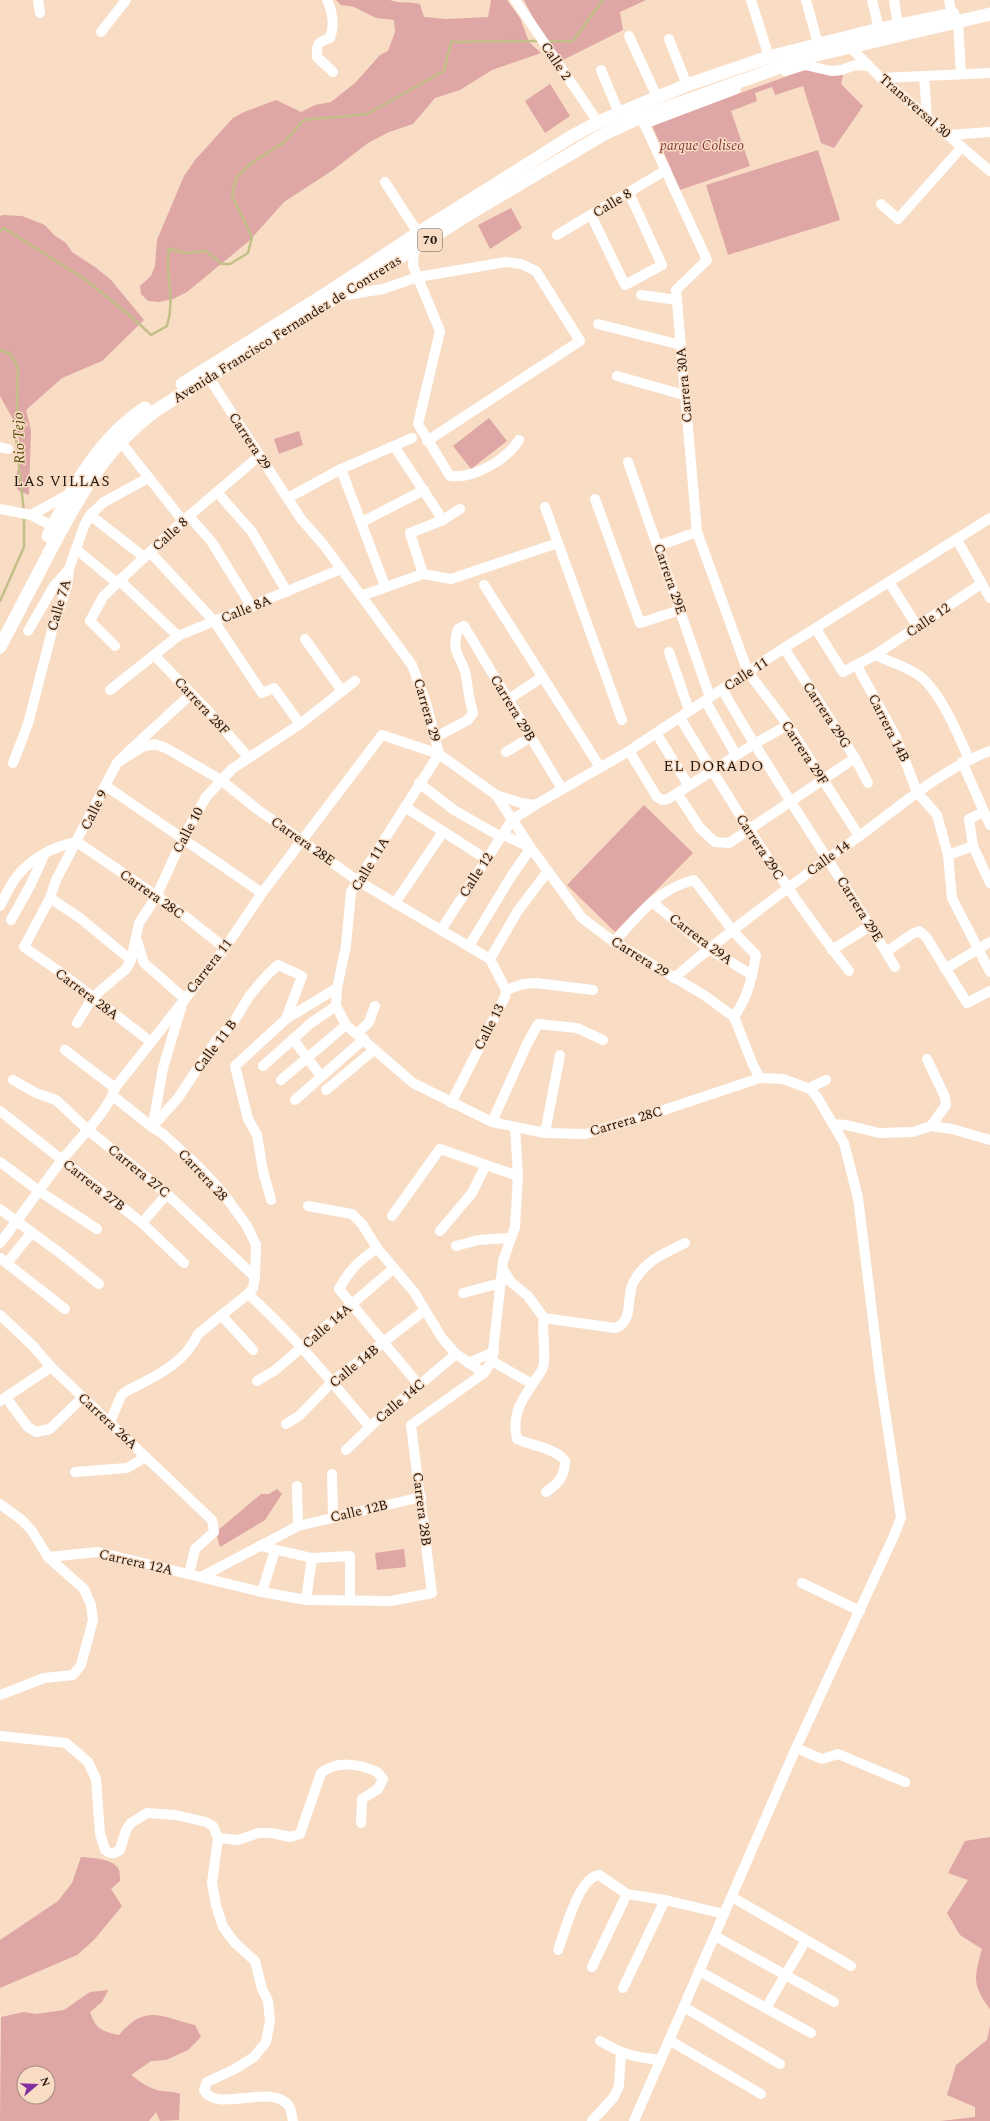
<svg xmlns="http://www.w3.org/2000/svg" width="990" height="2121" font-family="Spectral,serif">
	<style>
		.green { fill: #dea6a5; fill-rule: evenodd }
		.lines { fill: none; stroke-linecap: round; stroke-linejoin: round }
		.stream { stroke: #c3bf88; stroke-width: 2.5 }
		.minor { stroke: #fff; stroke-width: 10 }
		.major { stroke: #fff; stroke-width: 13 }
		.labels { text-anchor: middle; dominant-baseline: central; stroke-width: 3; stroke-linejoin: round; paint-order: stroke }
		.shield { fill: #f9dcc4; stroke: #625245; stroke-width: 1 }
		.shield-label { font-size: 13px; font-weight: bold; fill: #21170f }
		.street-label { font-size: 14px; fill: #21170f; stroke: #f9dcc4 }
		.park-label { font-size: 14px; font-style: italic; fill: #84393d; stroke: #f9dcc4 }
		.water-label { font-size: 15px; font-style: italic; fill: #504a05; stroke: #f9dcc4 }
		.neighbourhood-label { font-size: 15px; letter-spacing: 1px; fill: #21170f; stroke: #f9dcc4 }
	</style>
	<rect width="100%" height="100%" fill="#f9dcc4"/>
	<!-- green -->
	<g class="green">
		<path d="M336 0H390C400 4 409 1 420 4L424 17 446 19 488 17 491 0H507L520 18 529 42 541 53 492 70 460 90 435 98 413 124 389 132 368 143 333 170 284 202 249 241 187 292 173 299 159 302 148 301 141 294 140 286 151 276 155 266 157 240 184 176 195 160 233 118 244 112 276 100 301 112 315 105 331 102 355 83 380 55 388 51 395 32 394 20 376 18 354 7 341 5Z"/>
		<path d="M524 0H646L620 12 623 30 561 61 537 26Z"/>
		<path d="M810 68 833 76 843 75 841 84 863 106 834 148 821 143 803 86 775 95 772 87 755 93 757 101 731 111 750 166 680 190 652 125Z"/>
		<path d="M550 84 570 116 545 133 525 101Z"/>
		<path d="M818 150 840 220 728 255 706 185Z"/>
		<path d="M511 208 522 228 490 249 478 225Z"/>
		<path d="M2 215 22 216 45 225 54 235 66 243 72 252 95 267 111 280 144 320 102 361 62 378 26 410 31 430 29 495 19 491 14 484 22 452 15 423 0 396V217Z"/>
		<path d="M489 418 507 441 471 469 453 446Z"/>
		<path d="M299 431 303 445 279 454 274 439Z"/>
		<path d="M644 805 693 853 615 932 567 885Z"/>
		<path d="M277 1489 282 1494 265 1520 220 1547 216 1532 261 1494H269Z"/>
		<path d="M404 1549 406 1567 377 1570 375 1553Z"/>
		<path d="M990 1837V2009C972 1985 974 1977 982 1949L960 1935 947 1913 968 1880 948 1873 965 1841Z"/>
		<path d="M81 1857C92 1858 111 1858 118 1868 120 1871 120 1877 120 1881L111 1889 122 1906 94 1940 77 1955 0 1988V1940L58 1901 72 1883Z"/>
		<path d="M108 1990 102 2002 90 2012C96 2029 101 2031 119 2035 146 2003 161 2017 195 2025L201 2037 188 2050 166 2060 151 2061 131 2075C139 2081 151 2090 162 2091 169 2092 173 2091 180 2094L179 2120 160 2121 156 2112 149 2121H0L1 2017 24 2012 36 2014 64 2010 90 1992ZM24 2073H48V2097H24Z"/>
		<path d="M990 2026V2121H940L975 2117V2107L947 2095 956 2065 987 2040Z"/>
	</g>
	<g class="lines">
		<!-- stream -->
		<g class="stream">
			<path d="M546 41H573L603 0"/>
			<path d="M0 232 4 228 86 280 134 319 151 335 167 326C176 297 164 277 169 249L186 253 206 251 222 264H230L248 253 252 237 232 196 236 178 250 164 283 143 304 120 367 114 444 71 451 42 539 41"/>
			<path d="M0 350 10 354 18 367 16 438 24 512"/>
			<path d="M0 601 24 547V517"/>
		</g>
		<!-- minor -->
		<g class="minor">
			<path d="M38 0 40 13"/>
			<path d="M327 0C333 13 335 25 330 38 318 42 316 44 317 57L333 72"/>
			<path d="M515 0 598 122"/>
			<path d="M751 0 769 57"/>
			<path d="M806 0 818 44"/>
			<path d="M872 0 879 29"/>
			<path d="M894 0 898 25"/>
			<path d="M949 0 952 15"/>
			<path d="M958 22 961 74"/>
			<path d="M101 32 126 0"/>
			<path d="M629 36 657 97"/>
			<path d="M669 39 687 85"/>
			<path d="M846 43 881 78 990 171"/>
			<path d="M601 70 619 113"/>
			<path d="M785 71 805 65 831 71 841 70 856 65 869 66"/>
			<path d="M924 76 927 117"/>
			<path d="M881 78 990 73"/>
			<path d="M641 117 707 260 676 290 697 532 748 672 788 725 859 836"/>
			<path d="M644 124 736 89"/>
			<path d="M949 135 990 132"/>
			<path d="M385 182 418 233"/>
			<path d="M881 204 898 219 962 147"/>
			<path d="M591 215 625 285 662 265 629 193"/>
			<path d="M557 235 666 170"/>
			<path d="M414 251 413 266 440 331 418 424 450 476C474 479 506 460 519 440"/>
			<path d="M641 295 677 300"/>
			<path d="M340 296 383 289 418 277 506 262 521 264 536 271 580 341 427 441"/>
			<path d="M598 324 681 345"/>
			<path d="M617 376 684 395"/>
			<path d="M209 378 301 519 323 544 412 665 427 706 439 754"/>
			<path d="M120 441 183 521"/>
			<path d="M394 446 443 520"/>
			<path d="M0 447 8 449"/>
			<path d="M628 462 710 697"/>
			<path d="M341 469 385 586"/>
			<path d="M217 492 252 532 287 592"/>
			<path d="M288 498 341 469 412 438"/>
			<path d="M595 499 640 623 680 610"/>
			<path d="M545 507 622 720"/>
			<path d="M0 509 31 515 58 529"/>
			<path d="M31 515 71 493"/>
			<path d="M90 515 144 557"/>
			<path d="M189 516 211 541 252 607"/>
			<path d="M362 522 424 490"/>
			<path d="M957 540 990 598"/>
			<path d="M658 546 697 532"/>
			<path d="M76 549 117 583"/>
			<path d="M150 552 214 621 262 693 274 688 300 724"/>
			<path d="M423 574 410 533 443 520 460 509"/>
			<path d="M119 580 178 636"/>
			<path d="M889 582 917 626"/>
			<path d="M484 585 600 767"/>
			<path d="M361 596 423 574 451 579 558 543"/>
			<path d="M816 629 843 672 875 655 981 584"/>
			<path d="M28 631 54 586 69 569"/>
			<path d="M305 639 342 691"/>
			<path d="M115 646 90 621 103 597 117 583 183 521 259 456"/>
			<path d="M784 648 855 758 868 783"/>
			<path d="M669 652 689 710"/>
			<path d="M154 655 210 713 248 757"/>
			<path d="M875 655C890 662 906 666 920 676 942 694 957 733 969 759"/>
			<path d="M857 666 896 737 917 792 937 815 948 855 952 898 990 972"/>
			<path d="M722 689C776 784 839 873 895 967"/>
			<path d="M110 690 178 636 341 569"/>
			<path d="M509 699 542 677"/>
			<path d="M705 700 736 755"/>
			<path d="M680 718C733 805 786 891 849 971"/>
			<path d="M656 733 689 786"/>
			<path d="M436 737 468 720 473 713C469 700 468 689 466 676 462 655 450 655 458 629L464 626 562 789"/>
			<path d="M629 751 657 797 662 800 668 799 754 744 788 725"/>
			<path d="M506 752 531 737"/>
			<path d="M439 754 351 892 346 946 337 988 336 1006 346 1025 413 1083 492 1122 545 1133 585 1134 640 1118 760 1078 783 1079 810 1089 817 1097 844 1143 858 1198 880 1377 901 1518 892 1540 796 1748 634 2121"/>
			<path d="M962 762 990 825"/>
			<path d="M13 763 28 724 52 631 67 586 69 569 84 526 90 515 104 502 148 478"/>
			<path d="M117 763 142 747 154 744 166 748 221 780 257 809 358 881 490 959 506 990 505 997 451 1103"/>
			<path d="M419 783 454 810 501 837"/>
			<path d="M106 786 262 893"/>
			<path d="M677 793 700 828 715 842 729 843 855 758"/>
			<path d="M496 795 521 803 535 805 629 751 784 648 990 518"/>
			<path d="M405 807 486 859"/>
			<path d="M984 812 969 819 973 846 990 883"/>
			<path d="M948 855 973 846"/>
			<path d="M50 898 80 918 131 960"/>
			<path d="M652 902 709 949 752 975"/>
			<path d="M395 903 443 832"/>
			<path d="M0 906C5 897 9 887 15 879 29 859 54 846 77 842L177 910 225 948"/>
			<path d="M11 920 31 884 45 853"/>
			<path d="M441 930 512 820 535 805"/>
			<path d="M137 941 144 963 184 998 163 1068 153 1124"/>
			<path d="M614 942C640 914 656 890 694 880L733 931 756 955C751 981 749 994 734 1017"/>
			<path d="M469 946 512 875 531 848 502 834"/>
			<path d="M832 950 870 926"/>
			<path d="M886 952 912 934 919 931 926 937 967 1003 990 991"/>
			<path d="M490 959 517 912 548 871"/>
			<path d="M945 969 990 942"/>
			<path d="M674 978C733 928 795 882 858 837 901 806 940 770 990 751"/>
			<path d="M506 990 523 984 536 983 593 990"/>
			<path d="M77 1023 93 997 126 969 131 960 139 923 156 897 182 840 206 797 232 769 300 724 355 681"/>
			<path d="M357 1034 369 1022 375 1006"/>
			<path d="M293 1039 321 1076"/>
			<path d="M151 1042 60 972 24 947 50 898 56 880 117 763 128 752 191 694"/>
			<path d="M65 1050 115 1088"/>
			<path d="M927 1059 945 1097 946 1105 931 1126"/>
			<path d="M263 1066 311 1023 336 1006"/>
			<path d="M13 1080 36 1093 56 1100 87 1129 167 1194 255 1277"/>
			<path d="M281 1080 346 1025"/>
			<path d="M810 1089 815 1085 826 1080"/>
			<path d="M326 1090 374 1050"/>
			<path d="M295 1100 364 1039"/>
			<path d="M0 1111 142 1223 184 1263"/>
			<path d="M492 1122 527 1044 538 1024 577 1028 603 1040"/>
			<path d="M833 1124 846 1125 879 1133 913 1132 931 1126 952 1129 990 1140"/>
			<path d="M152 1127 178 1098 216 1041 233 1023 250 995 268 974 278 965 302 976 286 1019"/>
			<path d="M545 1133 560 1055"/>
			<path d="M0 1162 39 1191 97 1229"/>
			<path d="M271 1200 263 1171 257 1135 248 1119 235 1066 286 1019 337 988"/>
			<path d="M308 1206 352 1214 362 1224 377 1248 414 1292 442 1338 456 1354 484 1373"/>
			<path d="M0 1209 60 1253 99 1284"/>
			<path d="M392 1216 440 1149 518 1176"/>
			<path d="M142 1223 167 1194"/>
			<path d="M440 1231 472 1193 486 1165"/>
			<path d="M0 1243C21 1216 41 1187 62 1160 77 1141 109 1110 115 1088L225 948 262 893 382 735 439 754 496 795 531 848 582 918 614 942 704 995 734 1017 753 1065 760 1078"/>
			<path d="M456 1246 478 1240 510 1238"/>
			<path d="M377 1248C359 1261 350 1269 339 1289L419 1385"/>
			<path d="M0 1258 65 1309"/>
			<path d="M7 1263 32 1232"/>
			<path d="M504 1271 511 1282 528 1296 544 1318 615 1328C635 1322 625 1296 634 1281 646 1260 665 1253 685 1243"/>
			<path d="M463 1293 501 1283"/>
			<path d="M248 1294C293 1334 331 1381 370 1427"/>
			<path d="M0 1315 33 1346 51 1367 212 1520 214 1532 195 1549 189 1574"/>
			<path d="M222 1316 253 1350"/>
			<path d="M544 1318C541 1333 547 1355 543 1367 541 1374 535 1379 532 1385 519 1404 512 1417 517 1439 530 1445 558 1449 565 1461 565 1476 558 1484 546 1492"/>
			<path d="M492 1361 532 1384"/>
			<path d="M468 1363 494 1352"/>
			<path d="M257 1381 274 1371 394 1268"/>
			<path d="M7 1399 28 1427 36 1432 50 1429 83 1397"/>
			<path d="M0 1401 51 1367"/>
			<path d="M110 1422 121 1396 125 1392C153 1377 184 1365 198 1334L248 1294 253 1288 255 1277 256 1245 247 1226 223 1193 198 1166 163 1134 152 1127 113 1096"/>
			<path d="M286 1424 299 1416 332 1382 425 1310"/>
			<path d="M346 1450 373 1424 456 1354"/>
			<path d="M75 1472 127 1468 146 1457"/>
			<path d="M332 1474 333 1517"/>
			<path d="M297 1486 298 1526"/>
			<path d="M0 1504 23 1521 32 1531 48 1557 84 1589 91 1605 93 1620 81 1665 73 1675 44 1678 0 1695"/>
			<path d="M260 1546 312 1558 350 1556V1600"/>
			<path d="M48 1557 98 1552 262 1592 306 1600 391 1601 432 1593 411 1425 484 1373 492 1361 503 1261 515 1227 518 1176 515 1127"/>
			<path d="M201 1577 298 1526 421 1497"/>
			<path d="M802 1583 860 1611"/>
			<path d="M262 1592 275 1550"/>
			<path d="M306 1600 312 1558"/>
			<path d="M0 1736 66 1743 88 1762 96 1779 100 1833 105 1850 110 1853H114L120 1850 126 1830 131 1823 147 1813 176 1815 206 1822 213 1826 218 1838 212 1883 216 1905 223 1927 235 1943 255 1961 262 1989 268 2001 270 2021 266 2042 254 2057 235 2069 207 2082 204 2090C216 2114 272 2082 289 2106 291 2110 292 2116 293 2121"/>
			<path d="M796 1748 822 1759 838 1754 905 1782"/>
			<path d="M218 1838 238 1840 258 1833H272L290 1837 300 1834 321 1773C337 1760 360 1764 377 1772L383 1779 378 1789 362 1799 361 1823"/>
			<path d="M732 1897 851 1966"/>
			<path d="M715 1936 834 2002"/>
			<path d="M558 1950C565 1932 578 1878 599 1875L627 1894 665 1900 724 1914"/>
			<path d="M592 1967 627 1894"/>
			<path d="M699 1971 811 2033"/>
			<path d="M623 1988 665 1900"/>
			<path d="M684 2007 780 2064"/>
			<path d="M766 2008 806 1940"/>
			<path d="M669 2040 761 2094"/>
			<path d="M600 2041C624 2055 634 2057 661 2060"/>
			<path d="M592 2121 614 2097 619 2086 621 2053"/>
		</g>
		<!-- major -->
		<g class="major">
			<path d="M182 384 332 290 418 233 569 138 598 122 687 85 769 57 879 29 953 14"/>
			<path d="M48 536C71 489 100 437 145 408"/>
			<path d="M0 647C16 616 33 584 49 553 79 496 105 447 158 409L474 211 606 133 641 117 808 57 990 14"/>
		</g>
	</g>
	<g class="labels">
		<!-- shield labels -->
		<rect class="shield" x="418" y="229" width="24" height="22" rx="3"/>
		<g class="shield-label">
			<text x="430" y="240">70</text>
		</g>
		<!-- street labels -->
		<g class="street-label">
			<text transform="translate(556 61) rotate(56)">Calle 2</text>
			<text transform="translate(915 106) rotate(41)">Transversal 30</text>
			<text transform="translate(612 203) rotate(-31)">Calle 8</text>
			<text transform="translate(287 329) rotate(-32)">Avenida Francisco Fernandez de Contreras</text>
			<text transform="translate(684 385) rotate(-95)">Carrera 30A</text>
			<text transform="translate(250 441) rotate(57)">Carrera 29</text>
			<text transform="translate(170 534) rotate(-42)">Calle 8</text>
			<text transform="translate(670 579) rotate(71)">Carrera 29E</text>
			<text transform="translate(59 605) rotate(-74)">Calle 7A</text>
			<text transform="translate(246 609) rotate(-22)">Calle 8A</text>
			<text transform="translate(928 620) rotate(-34)">Calle 12</text>
			<text transform="translate(746 674) rotate(-33)">Calle 11</text>
			<text transform="translate(202 706) rotate(47)">Carrera 28F</text>
			<text transform="translate(513 708) rotate(59)">Carrera 29B</text>
			<text transform="translate(427 710) rotate(74)">Carrera 29</text>
			<text transform="translate(827 715) rotate(57)">Carrera 29G</text>
			<text transform="translate(889 728) rotate(63)">Carrera 14B</text>
			<text transform="translate(805 753) rotate(57)">Carrera 29F</text>
			<text transform="translate(94 810) rotate(-63)">Calle 9</text>
			<text transform="translate(188 830) rotate(-62)">Calle 10</text>
			<text transform="translate(303 841) rotate(35)">Carrera 28E</text>
			<text transform="translate(760 847) rotate(57)">Carrera 29C</text>
			<text transform="translate(828 858) rotate(-36)">Calle 14</text>
			<text transform="translate(370 864) rotate(-59)">Calle 11A</text>
			<text transform="translate(476 875) rotate(-57)">Calle 12</text>
			<text transform="translate(152 894) rotate(35)">Carrera 28C</text>
			<text transform="translate(860 909) rotate(58)">Carrera 29E</text>
			<text transform="translate(701 939) rotate(37)">Carrera 29A</text>
			<text transform="translate(640 957) rotate(32)">Carrera 29</text>
			<text transform="translate(209 966) rotate(-52)">Carrera 11</text>
			<text transform="translate(87 994) rotate(37)">Carrera 28A</text>
			<text transform="translate(489 1027) rotate(-63)">Calle 13</text>
			<text transform="translate(215 1046) rotate(-53)">Calle 11 B</text>
			<text transform="translate(626 1121) rotate(-16)">Carrera 28C</text>
			<text transform="translate(139 1171) rotate(39)">Carrera 27C</text>
			<text transform="translate(203 1175) rotate(47)">Carrera 28</text>
			<text transform="translate(94 1185) rotate(38)">Carrera 27B</text>
			<text transform="translate(327 1326) rotate(-41)">Calle 14A</text>
			<text transform="translate(354 1366) rotate(-39)">Calle 14B</text>
			<text transform="translate(400 1401) rotate(-40)">Calle 14C</text>
			<text transform="translate(108 1421) rotate(43)">Carrera 26A</text>
			<text transform="translate(422 1509) rotate(83)">Carrera 28B</text>
			<text transform="translate(359 1511) rotate(-13)">Calle 12B</text>
			<text transform="translate(136 1562) rotate(13)">Carrera 12A</text>
		</g>
		<!-- park labels -->
		<g class="park-label">
			<text x="702" y="145">parque Coliseo</text>
		</g>
		<!-- water labels -->
		<g class="water-label">
			<text transform="translate(19 438) rotate(-92)">Rio Tejo</text>
		</g>
		<!-- neighbourhood labels -->
		<g class="neighbourhood-label">
			<text x="62" y="481">LAS VILLAS</text>
			<text x="714" y="766">EL DORADO</text>
		</g>
	</g>
	<!-- north arrow -->
	<g transform="translate(36 2085) rotate(71)"><circle r="19" fill="#f9dcc4" stroke="#a38d7c"/>
	<path d="M0-3L7 15L0 10L-7 15Z" fill="#822f9f"/>
	<text y="-6" font-size="11" font-weight="bold" text-anchor="middle" fill="#21170f">N</text>
	</g>
</svg>
